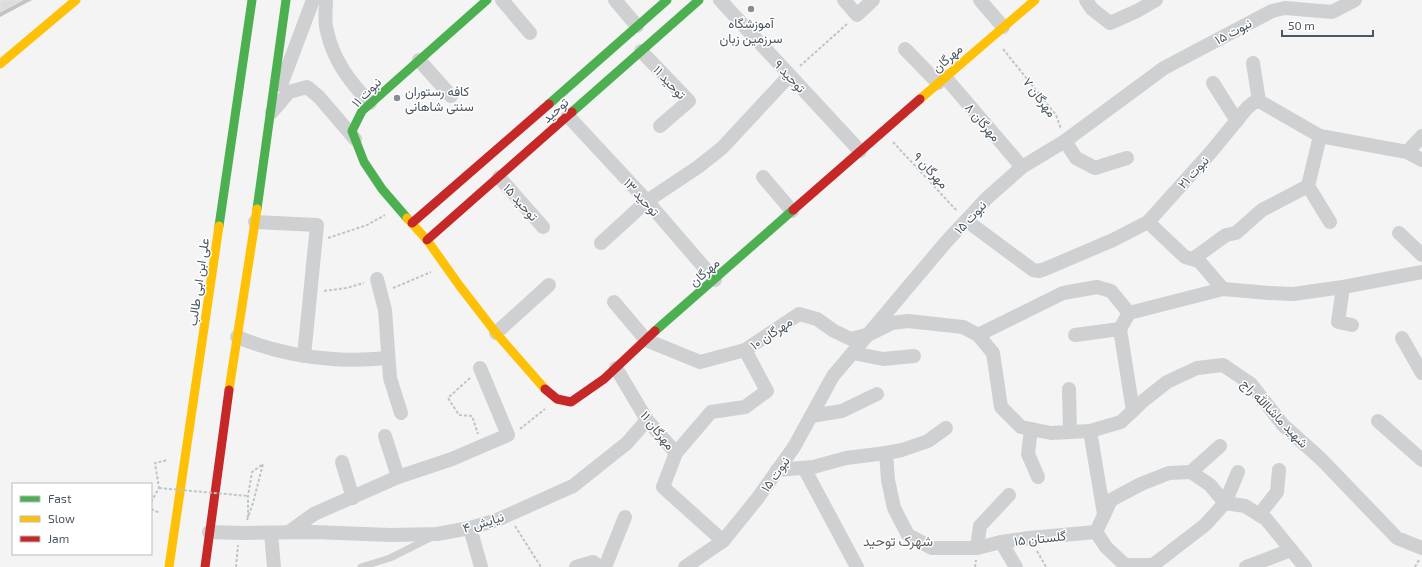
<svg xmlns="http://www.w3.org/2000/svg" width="1422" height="567" font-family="'Exo 2',Vazirmatn,sans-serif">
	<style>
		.shadow { fill: #0003 }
		.building { fill: #ddddde; stroke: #e5e6e7 }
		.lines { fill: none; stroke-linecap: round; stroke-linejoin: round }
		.path { stroke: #bcc7c4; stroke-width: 2; stroke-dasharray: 3 2; stroke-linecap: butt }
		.lane { stroke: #ced0d2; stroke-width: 7 }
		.street { stroke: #ced0d2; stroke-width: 14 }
		.fast { stroke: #4caf50; stroke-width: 9 }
		.slow { stroke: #ffc107; stroke-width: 9 }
		.jam { stroke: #c62828; stroke-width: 9 }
		.path-bridge { stroke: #bcc7c4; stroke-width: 2; stroke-dasharray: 3 2; stroke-linecap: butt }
		.poi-dot { fill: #868d94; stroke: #fff; stroke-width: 1.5 }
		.labels { text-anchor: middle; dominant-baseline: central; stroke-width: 3; stroke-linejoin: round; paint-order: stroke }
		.poi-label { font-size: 13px; fill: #4a5661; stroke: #fff }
		.street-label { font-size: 13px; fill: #4a5661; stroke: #fff }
		.neighbourhood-label { font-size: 14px; fill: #5f6368; stroke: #fff }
	</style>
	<rect width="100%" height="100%" fill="#f4f4f4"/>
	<!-- shadow -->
	<path class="shadow" d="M0 0H32L0 17Z"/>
	<!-- building -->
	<path class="building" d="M0 0H23L0 12Z"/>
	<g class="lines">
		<!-- path -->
		<g class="path">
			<path d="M1003 49 1056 115 1061 129"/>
			<path d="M800 66 847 24"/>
			<path d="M893 142 957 211"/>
			<path d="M328 238 367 225 385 215"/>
			<path d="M393 288 431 272"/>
			<path d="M324 291 346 288 364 283"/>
			<path d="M470 378 448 398 459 415 472 416 478 434"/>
			<path d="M520 429 545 409"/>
			<path d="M151 502 159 488 155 463 167 460"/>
			<path d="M151 509 160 513"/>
			<path d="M247 520 253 503 263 464 252 472 248 496V517"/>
			<path d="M515 526 541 567"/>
			<path d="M1037 551 1046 567"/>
			<path d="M236 567 238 545"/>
			<path d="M975 567 976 560"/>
			<path d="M1415 567 1419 560"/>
		</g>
		<!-- lane -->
		<path class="lane" d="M361 567 390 558 430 538"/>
		<!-- street -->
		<g class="street">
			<path d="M326 0C326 10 324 22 327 31 333 60 350 82 370 103"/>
			<path d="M502 0 530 33"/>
			<path d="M615 0 637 26"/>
			<path d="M720 0 860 151"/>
			<path d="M844 0 857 15 873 0"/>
			<path d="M980 0 1003 27"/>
			<path d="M1086 0 1092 9 1110 23 1137 11 1156 0"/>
			<path d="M905 49 938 83"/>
			<path d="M641 51 689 101 660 126"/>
			<path d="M419 60 451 96"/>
			<path d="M1253 63 1259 101"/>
			<path d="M945 77 1022 167"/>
			<path d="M1213 83 1237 121"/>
			<path d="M281 85 313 0"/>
			<path d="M272 112 289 92 307 87 319 97 355 139"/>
			<path d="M568 116 647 201 715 280"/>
			<path d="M1320 136 1308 186 1330 222"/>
			<path d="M1065 141 1076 158 1095 168 1127 158"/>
			<path d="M1407 152 1422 136"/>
			<path d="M499 177 543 227"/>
			<path d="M763 177 792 211"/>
			<path d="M967 221 1033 270 1039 271 1045 269 1113 240 1148 222 1211 152 1247 108 1253 103 1259 101 1320 136 1407 152 1422 160"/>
			<path d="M255 222 317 225 304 356"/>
			<path d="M1148 222 1185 257 1199 261 1223 289"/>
			<path d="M1399 233 1422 255"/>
			<path d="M601 243 647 201 698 167 722 148 789 76"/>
			<path d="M1193 259 1226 235 1236 233 1262 210 1308 186"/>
			<path d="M377 279 385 310 390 378 401 413"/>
			<path d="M1343 287 1338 322 1352 325"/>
			<path d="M614 302 646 340 700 362 745 350 799 314 817 319 834 331 851 339 870 334 892 323 908 321 963 327 978 335 993 353 1001 407 1021 427 1051 433 1090 431 1121 422 1143 401 1167 382 1197 368 1223 365 1251 384 1283 425 1321 459 1397 538 1422 548"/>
			<path d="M1129 313 1120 329 1133 411"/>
			<path d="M496 333 549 285"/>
			<path d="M978 335 1063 293 1097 287 1111 291 1129 313 1223 289 1269 293 1293 294 1343 287 1422 272"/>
			<path d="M1075 335 1120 329"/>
			<path d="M237 337C267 349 300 357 333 359 351 361 370 359 388 358"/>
			<path d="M1402 338 1422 373"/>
			<path d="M853 353 883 359 914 356"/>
			<path d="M616 368 647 420 676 453 663 487 723 541"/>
			<path d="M1069 389 1070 432"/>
			<path d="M811 416 842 411 877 394"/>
			<path d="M1378 421 1422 460"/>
			<path d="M1031 429 1028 454 1038 477"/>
			<path d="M1090 431 1104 514"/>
			<path d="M385 436 398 477"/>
			<path d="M676 453 711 412 745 407 767 391 745 350"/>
			<path d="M886 453 902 450 928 441 946 428"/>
			<path d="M342 462 353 498"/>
			<path d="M804 468 857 567"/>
			<path d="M777 470 813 467 846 458 886 453 888 480 894 508 908 535 932 548H977L1001 542 1029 538 1096 532 1111 500 1141 484 1169 473 1191 472 1210 485 1225 503 1245 506 1266 519 1305 567"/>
			<path d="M1191 472 1220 446"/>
			<path d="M1259 515 1277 492 1279 470"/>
			<path d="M470 528 481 567"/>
			<path d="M209 532 243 533 314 532 391 535 437 534 470 528 497 520 573 486 627 443 647 420"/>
			<path d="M289 532 314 514 398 477 452 459 508 435 480 368"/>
			<path d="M1096 532 1106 547 1125 565H1153L1205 525 1225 503 1238 472"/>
			<path d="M271 533 274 567"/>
			<path d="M1001 542 1016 567"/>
			<path d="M977 548 980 526 1009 495"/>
			<path d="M576 567 593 562 599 567"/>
			<path d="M605 567 625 517"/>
			<path d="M685 567 723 541 757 499 794 447 833 376 946 242 987 198 1022 167 1065 141 1164 68 1272 11 1285 8 1332 12 1355 0"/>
			<path d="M1246 567 1291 550"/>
		</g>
		<!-- fast -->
		<g class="fast">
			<path d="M549 104 667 0"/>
			<path d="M572 112 699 0"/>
			<path d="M257 209 286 0"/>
			<path d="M407 218 382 189 364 162 352 131 362 111 487 0"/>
			<path d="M219 226 252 0"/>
			<path d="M655 331 793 210"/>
		</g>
		<!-- slow -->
		<g class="slow">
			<path d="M0 64 76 0"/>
			<path d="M920 99 1035 0"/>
			<path d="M407 218 427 240 459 285 496 333 545 389"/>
			<path d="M229 390 257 209"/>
			<path d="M169 567 219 226"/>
		</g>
		<!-- jam -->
		<g class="jam">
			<path d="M793 210 920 99"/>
			<path d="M412 223 549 104"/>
			<path d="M427 240 572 112"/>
			<path d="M545 389 557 399 571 402 604 379 655 331"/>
			<path d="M205 567 229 390"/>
		</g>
		<!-- path-bridge -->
		<path class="path-bridge" d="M159 488 248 496"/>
	</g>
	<!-- markers -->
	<g class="poi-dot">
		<circle cx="751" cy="9" r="4"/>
		<circle cx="397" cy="98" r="4"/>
	</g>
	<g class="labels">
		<!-- poi labels -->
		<g class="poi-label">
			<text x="751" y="23">آموزشگاه<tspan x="751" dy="15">سرزمین زبان</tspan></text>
			<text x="405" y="91" text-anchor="start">کافه رستوران<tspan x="405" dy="15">سنتی شاهانی</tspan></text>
		</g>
		<!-- street labels -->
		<g class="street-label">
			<text transform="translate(1233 31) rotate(-28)">نبوت ۱۵</text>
			<text transform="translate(947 58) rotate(-41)">مهرگان</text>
			<text transform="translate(790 76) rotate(47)">توحید ۹</text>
			<text transform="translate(670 82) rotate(47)">توحید ۱۱</text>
			<text transform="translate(366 92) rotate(-45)">نبوت ۱۱</text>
			<text transform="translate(1040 97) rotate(53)">مهرگان ۷</text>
			<text transform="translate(555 110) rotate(-42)">توحید</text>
			<text transform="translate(983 122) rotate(49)">مهرگان ۸</text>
			<text transform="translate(931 170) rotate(47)">مهرگان ۹</text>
			<text transform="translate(1193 172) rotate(-48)">نبوت ۲۱</text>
			<text transform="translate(642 197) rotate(48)">توحید ۱۳</text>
			<text transform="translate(521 202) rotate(48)">توحید ۱۵</text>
			<text transform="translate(970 217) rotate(-47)">نبوت ۱۵</text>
			<text transform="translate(704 272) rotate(-41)">مهرگان</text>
			<text transform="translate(198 282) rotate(-82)">علی ابن ابی طالب</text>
			<text transform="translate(771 333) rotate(-34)">مهرگان ۱۰</text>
			<text transform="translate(1275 413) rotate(46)">شهید ماشاالله راج</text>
			<text transform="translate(658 430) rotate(51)">مهرگان ۱۱</text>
			<text transform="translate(775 474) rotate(-55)">نبوت ۱۵</text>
			<text transform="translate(483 522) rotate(-17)">نیایش ۴</text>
			<text transform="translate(1040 538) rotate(-6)">گلستان ۱۵</text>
		</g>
		<!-- neighbourhood labels -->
		<g class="neighbourhood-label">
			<text x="898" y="540">شهرک توحید</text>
		</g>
	</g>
	<!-- legend -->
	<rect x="12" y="483" width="140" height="72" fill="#ffffff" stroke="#b7bbc0"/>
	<rect x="20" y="496" width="20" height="6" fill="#4caf50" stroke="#b7bbc0"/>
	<text x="48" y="503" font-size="12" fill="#4a5661">Fast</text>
	<rect x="20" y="516" width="20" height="6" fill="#ffc107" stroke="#b7bbc0"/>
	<text x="48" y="523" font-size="12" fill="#4a5661">Slow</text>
	<rect x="20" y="536" width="20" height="6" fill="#c62828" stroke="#b7bbc0"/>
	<text x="48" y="543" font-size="12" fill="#4a5661">Jam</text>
	<!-- scale -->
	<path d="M1282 30v6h91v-6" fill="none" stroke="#4a5661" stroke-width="2"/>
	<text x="1288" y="30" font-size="12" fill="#4a5661" stroke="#ffffff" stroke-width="3" paint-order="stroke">50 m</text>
</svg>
